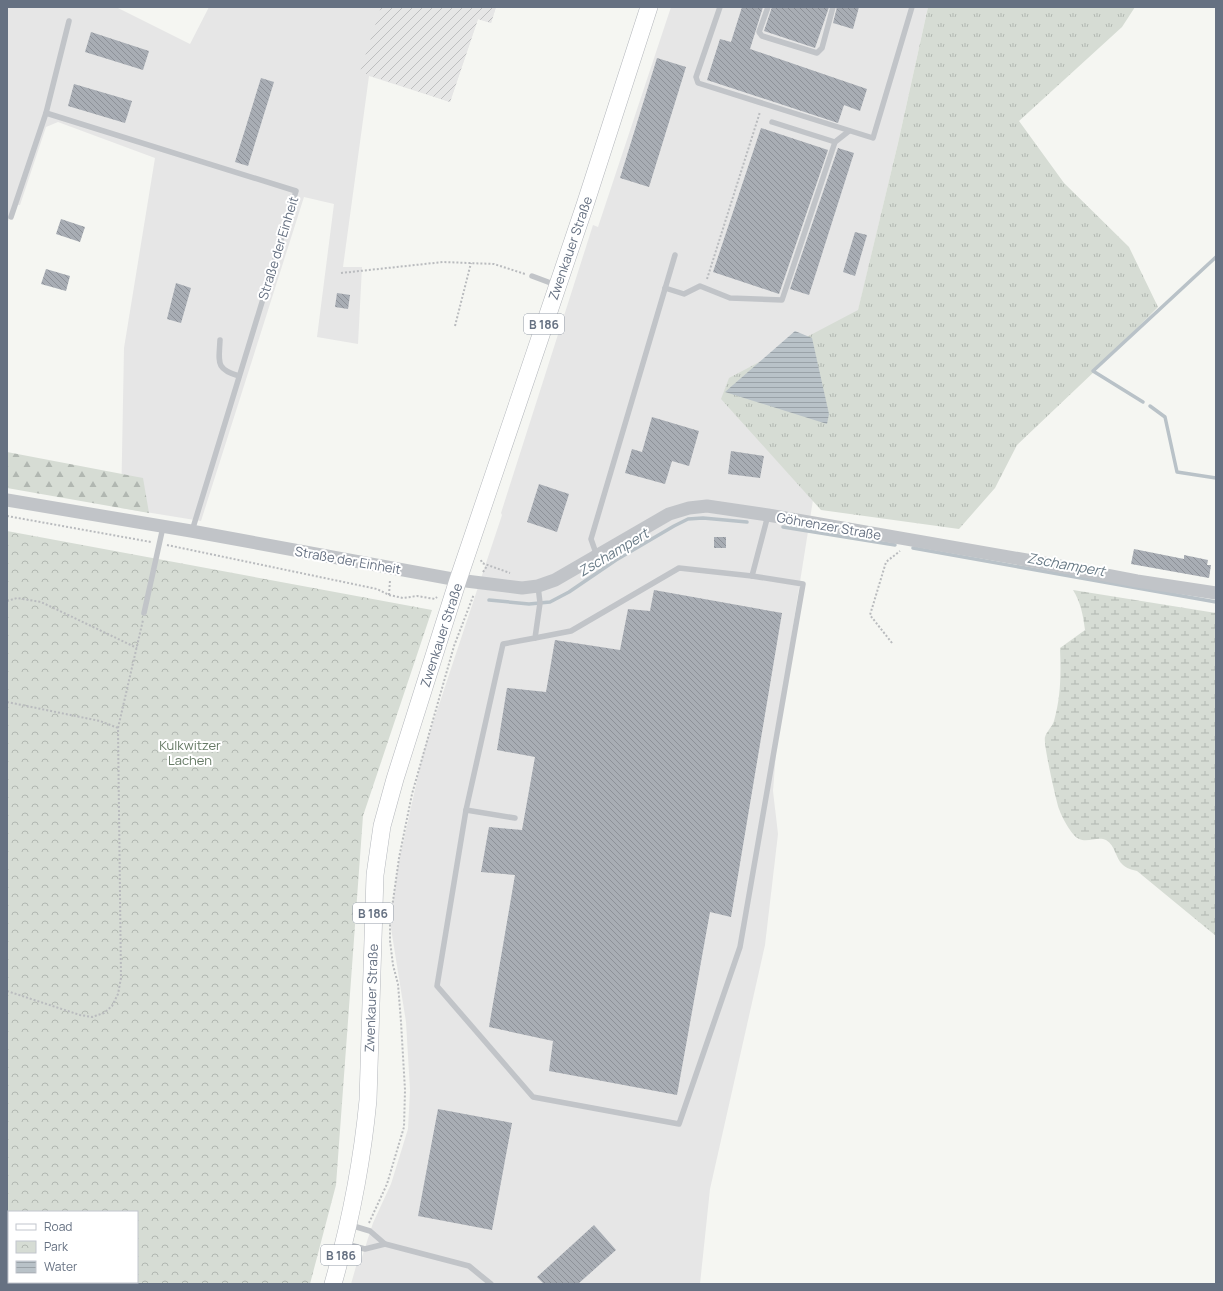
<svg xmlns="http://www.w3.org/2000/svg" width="1223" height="1291" font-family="Manrope,sans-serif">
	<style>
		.built { fill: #e6e6e6 }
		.industrial { fill: url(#industrial-furrows) }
		.grass { fill: url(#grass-tufts) }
		.forest { fill: url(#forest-firs) }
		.wetland { fill: url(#wetland-marsh) }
		.park { fill: url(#park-crowns); fill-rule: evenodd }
		.water { fill: url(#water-rules) }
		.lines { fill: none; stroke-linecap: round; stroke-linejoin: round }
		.stream { stroke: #b9c2c8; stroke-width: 3.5 }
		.building { fill: url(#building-back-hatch) }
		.primary-casing { stroke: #b4b7bc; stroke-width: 18 }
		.path { stroke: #b9bbbe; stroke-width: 2; stroke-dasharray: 2 2; stroke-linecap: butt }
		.service { stroke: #c1c4c8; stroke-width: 5.5 }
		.tertiary { stroke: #c1c4c8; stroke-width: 13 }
		.primary { stroke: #fff; stroke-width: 17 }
		.labels { text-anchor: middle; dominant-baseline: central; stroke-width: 4; stroke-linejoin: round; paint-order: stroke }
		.shield { fill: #fff; stroke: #949ca8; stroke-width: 1 }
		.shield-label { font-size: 12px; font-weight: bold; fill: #667182 }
		.street-label { font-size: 13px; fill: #667182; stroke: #fff }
		.park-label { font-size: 13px; fill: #657964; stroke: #fff }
		.water-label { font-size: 14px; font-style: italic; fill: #677985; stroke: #fff }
	</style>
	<defs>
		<pattern id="industrial-furrows" width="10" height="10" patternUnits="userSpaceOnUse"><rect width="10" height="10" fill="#e6e6e6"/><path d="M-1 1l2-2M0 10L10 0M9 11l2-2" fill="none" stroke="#bebfc0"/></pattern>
		<pattern id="grass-tufts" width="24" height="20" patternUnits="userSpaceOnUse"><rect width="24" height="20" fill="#d6dcd4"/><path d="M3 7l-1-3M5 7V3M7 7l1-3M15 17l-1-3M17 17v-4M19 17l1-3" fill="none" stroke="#b1b7b1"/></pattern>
		<pattern id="forest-firs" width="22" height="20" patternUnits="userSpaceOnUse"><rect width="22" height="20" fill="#d6dcd4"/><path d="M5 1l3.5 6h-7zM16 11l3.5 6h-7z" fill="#b1b7b1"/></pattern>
		<pattern id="wetland-marsh" width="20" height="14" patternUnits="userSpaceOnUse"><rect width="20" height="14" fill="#d6dcd4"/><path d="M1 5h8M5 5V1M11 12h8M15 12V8" fill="none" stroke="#b1b7b1"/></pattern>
		<pattern id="park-crowns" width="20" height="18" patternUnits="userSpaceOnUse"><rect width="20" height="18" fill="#d6dcd4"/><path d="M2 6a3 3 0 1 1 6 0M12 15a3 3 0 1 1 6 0" fill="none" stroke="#b1b7b1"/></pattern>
		<pattern id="water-rules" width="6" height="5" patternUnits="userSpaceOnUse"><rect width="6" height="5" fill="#b9c2c8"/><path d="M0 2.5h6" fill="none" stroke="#9aa2a8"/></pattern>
		<pattern id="building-back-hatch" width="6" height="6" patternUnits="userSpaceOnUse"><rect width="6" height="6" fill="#a8adb4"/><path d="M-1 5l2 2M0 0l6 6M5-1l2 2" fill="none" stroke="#8d9198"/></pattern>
	</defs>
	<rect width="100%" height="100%" fill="#f5f6f2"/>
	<!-- built -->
	<g class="built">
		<path d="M7 7H116L190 44 209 7H496L491 23 478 19 450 102 369 76 343 267H362L358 344 317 337 334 204 304 197 201 521 121 508 124 348 155 158 58 122 46 127 20 205H14L7 224Z"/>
		<path d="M671 7H928L898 143 813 500 779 714 773 791 778 834 765 945 710 1189 700 1284H351L357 1263 361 1260 373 1223 391 1184 408 1129 410 1090 406 1022 390 922 398 866 423 753 502 515 501 513 593 225 598 227Z"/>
	</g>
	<!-- industrial -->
	<path class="industrial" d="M381 7H496L491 23 478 19 450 102 360 72Z"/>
	<!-- grass -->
	<path class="grass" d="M928 7H1135L1122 27 1019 121 1064 183 1129 247 1158 307 1097 369 1017 445 995 488 959 529 821 510 721 399 729 378 858 310 898 143Z"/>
	<!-- forest -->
	<path class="forest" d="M7 452 143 478 149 513 7 488Z"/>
	<!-- wetland -->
	<path class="wetland" d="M1073 590 1216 613V936L1137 871C1132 870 1126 868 1123 865 1115 858 1116 846 1106 840 1098 836 1088 843 1079 839 1071 835 1062 817 1059 809 1056 800 1043 743 1045 737 1047 731 1052 727 1054 721 1061 697 1061 673 1060 648L1085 630C1083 615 1081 603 1073 590Z"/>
	<!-- park -->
	<path class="park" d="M7 531 432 610 363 816 336 1185 310 1284H7ZM9 1212H137V1282H9Z"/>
	<!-- water -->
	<path class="water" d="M795 331 812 338 829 414 827 424 725 392Z"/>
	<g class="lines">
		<!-- stream -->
		<g class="stream">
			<path d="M1143 402 1093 371 1216 257"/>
			<path d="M1150 406 1165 417 1177 472 1216 478"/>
			<path d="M783 527 895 545"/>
			<path d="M913 548 1216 602"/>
			<path d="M489 600 529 604 550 602 569 592 616 560 674 526 688 519 703 518 747 522"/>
		</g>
	</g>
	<!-- building -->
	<g class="building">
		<path d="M742 7H763L750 49 867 89 860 111 844 105 838 123 707 80 720 39 731 42Z"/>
		<path d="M772 7H829L815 48 764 31Z"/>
		<path d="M837 7H859L853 29 833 23Z"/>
		<path d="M91 32 149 51 143 70 85 52Z"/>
		<path d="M657 58 686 67 649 187 620 178Z"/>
		<path d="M261 78 274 82 248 166 235 162Z"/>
		<path d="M74 84 132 101 125 123 68 106Z"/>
		<path d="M761 128 828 150 779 294 713 272Z"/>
		<path d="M838 148 854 153 809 295 790 289Z"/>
		<path d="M61 219 85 227 80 242 56 234Z"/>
		<path d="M855 232 867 235 855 276 843 272Z"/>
		<path d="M46 269 70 276 66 291 41 284Z"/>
		<path d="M176 283 191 288 181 323 167 319Z"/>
		<path d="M337 293 350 295 348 309 335 307Z"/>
		<path d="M652 417 699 431 689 466 672 461 665 484 625 473 632 449 642 452Z"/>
		<path d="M731 451 764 456 760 478 728 474Z"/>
		<path d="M539 484 569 494 557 532 527 522Z"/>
		<rect x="714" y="537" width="12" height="11"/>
		<path d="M1134 549 1184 559V555L1208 560 1207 565H1211L1209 578 1131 564Z"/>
		<path d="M654 590 782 613 731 917 710 912 677 1095 549 1071 553 1041 489 1027 515 875 481 872 489 827 522 830 535 757 497 750 507 688 546 692 555 640 620 650 628 609 650 611Z"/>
		<path d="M438 1109 512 1123 492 1230 418 1216Z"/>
		<path d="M594 1225 616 1250 578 1284H544L537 1277Z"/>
	</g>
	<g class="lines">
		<defs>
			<path id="primary" d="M333 1284C350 1224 362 1163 368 1100L375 875 382 826 395 779 458 580 585 205 649 7"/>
		</defs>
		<!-- primary casing -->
		<use href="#primary" class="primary-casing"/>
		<!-- path -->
		<g class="path">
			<path d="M341 273 443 262 494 264 525 274"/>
			<path d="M707 279 760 112"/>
			<path d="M455 326 471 263"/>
			<path d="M7 516 151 542"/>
			<path d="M167 545 377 589 389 595 403 598 417 596 435 599 437 597"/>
			<path d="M481 560 482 563 510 573"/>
			<path d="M483 572 487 566"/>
			<path d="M389 595 390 580"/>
			<path d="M7 601 17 598 41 602 137 648"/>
			<path d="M892 643 870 615 886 562 900 551"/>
			<path d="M7 702 100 721 118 728"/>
			<path d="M7 991 80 1015 92 1017 104 1013 112 1006 118 994 121 978 118 728 143 620"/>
			<path d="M369 1223 387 1184 404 1127 405 1090 401 1022 398 984 393 965 390 941V922L399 858 412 794 454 646 474 594"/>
		</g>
		<!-- service -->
		<g class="service">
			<path d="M720 7 696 77 698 83 873 138 912 7"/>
			<path d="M768 7 759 32 762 36 817 53 822 48 833 7"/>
			<path d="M46 113 296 191 192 531"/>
			<path d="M772 122 835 142"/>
			<path d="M11 217 46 113 69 21"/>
			<path d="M532 276 556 285"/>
			<path d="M665 288 684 294 700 286 730 298 782 300 835 142 849 131"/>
			<path d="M220 340C219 362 215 369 239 376"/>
			<path d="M597 556 591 539 675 255"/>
			<path d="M144 613 163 527"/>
			<path d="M535 638 571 631 679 568 752 576"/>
			<path d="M466 810 437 986 533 1097 679 1124 740 947 803 584 752 576 768 515"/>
			<path d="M515 818 466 810 503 644 535 638 540 603 538 586"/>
			<path d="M350 1225 370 1231 385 1244 469 1266 491 1284"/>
			<path d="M346 1244 365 1249 385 1244"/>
		</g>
		<!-- tertiary -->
		<path class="tertiary" d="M7 500 191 531 458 580 522 588 538 586 555 580 669 514 689 508 707 506 768 515 1038 562 1137 581 1216 593"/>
		<!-- primary -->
		<use href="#primary" class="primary"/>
	</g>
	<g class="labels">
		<!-- shield labels -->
		<g class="shield">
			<rect x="524" y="314" width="40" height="20" rx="3"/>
			<rect x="353" y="903" width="40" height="20" rx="3"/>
			<rect x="321" y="1245" width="40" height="20" rx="3"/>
		</g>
		<g class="shield-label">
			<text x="544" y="324">B 186</text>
			<text x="373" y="913">B 186</text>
			<text x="341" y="1255">B 186</text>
		</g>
		<!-- street labels -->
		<g class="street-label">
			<text transform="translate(278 248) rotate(-73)">Straße der Einheit</text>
			<text transform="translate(570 248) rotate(-71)">Zwenkauer Straße</text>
			<text transform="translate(829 526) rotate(10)">Göhrenzer Straße</text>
			<text transform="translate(348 560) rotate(10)">Straße der Einheit</text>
			<text transform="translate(441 635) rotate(-72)">Zwenkauer Straße</text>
			<text transform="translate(371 998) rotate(-88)">Zwenkauer Straße</text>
		</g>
		<!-- park labels -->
		<g class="park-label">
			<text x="190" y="745">Kulkwitzer<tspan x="190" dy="15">Lachen</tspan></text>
		</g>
		<!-- water labels -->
		<g class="water-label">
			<text transform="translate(613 552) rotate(-31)">Zschampert</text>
			<text transform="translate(1066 564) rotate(10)">Zschampert</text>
		</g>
	</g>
	<!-- border -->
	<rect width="1223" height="1291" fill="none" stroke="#667182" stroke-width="16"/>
	<!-- legend -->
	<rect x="8" y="1211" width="130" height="72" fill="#ffffff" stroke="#c2c6cd"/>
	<rect x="16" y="1224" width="20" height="6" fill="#ffffff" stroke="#c2c6cd"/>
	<text x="44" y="1231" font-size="12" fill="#667182">Road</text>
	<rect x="16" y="1241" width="20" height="12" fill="url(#park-crowns)" stroke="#c2c6cd"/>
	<text x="44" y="1251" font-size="12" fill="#667182">Park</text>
	<rect x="16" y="1261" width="20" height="12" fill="url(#water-rules)" stroke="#c2c6cd"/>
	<text x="44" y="1271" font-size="12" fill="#667182">Water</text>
</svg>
